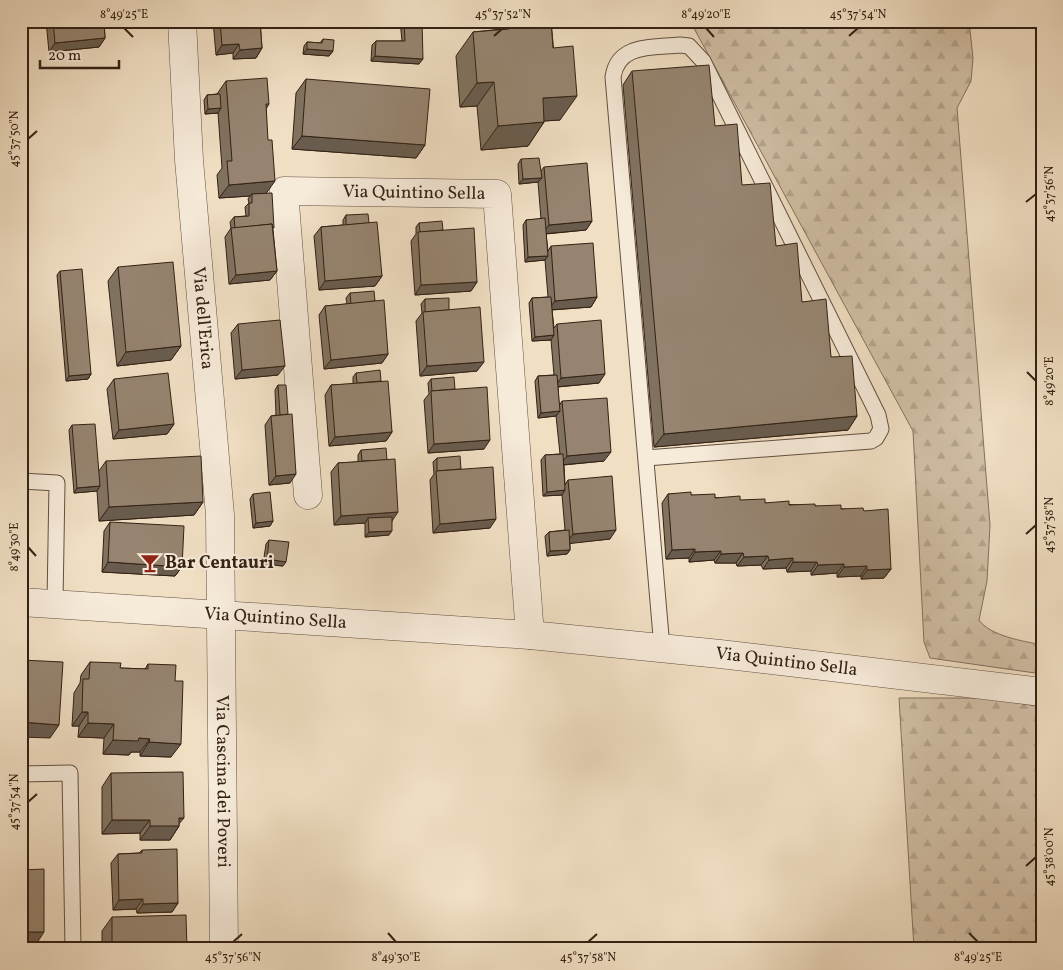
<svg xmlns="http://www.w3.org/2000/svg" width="1063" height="970" font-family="Vollkorn,serif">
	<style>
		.forest { fill: url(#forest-firs); stroke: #82705d }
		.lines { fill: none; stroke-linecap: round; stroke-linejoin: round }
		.service-casing { stroke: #625040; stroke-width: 17 }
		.minor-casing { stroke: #625040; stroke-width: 29 }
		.tertiary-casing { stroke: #625040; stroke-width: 29 }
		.service { stroke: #f6ead9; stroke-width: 15 }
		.minor { stroke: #f6ead9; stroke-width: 28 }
		.tertiary { stroke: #f6ead9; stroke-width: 28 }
		.wall { fill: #817260; stroke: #332114 }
		.shaded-wall { fill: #695c4e; stroke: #332114 }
		.building { fill: #968470; stroke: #332114 }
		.ticks { fill: none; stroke: #332114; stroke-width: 2 }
		.labels { text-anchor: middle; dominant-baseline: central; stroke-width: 4; stroke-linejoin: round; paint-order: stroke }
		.street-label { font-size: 18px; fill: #332114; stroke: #f6ead9 }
		.poi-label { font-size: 18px; font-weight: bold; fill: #332114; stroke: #f6ead9; text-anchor: start }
		.neatline { fill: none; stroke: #332114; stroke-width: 2 }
		.ticks-label { font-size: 12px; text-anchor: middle; fill: #332114 }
	</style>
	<defs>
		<pattern id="forest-firs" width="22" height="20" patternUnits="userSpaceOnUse" patternTransform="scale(1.25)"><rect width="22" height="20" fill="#d1bfa6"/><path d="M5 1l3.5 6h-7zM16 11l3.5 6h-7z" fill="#b4a48e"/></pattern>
	</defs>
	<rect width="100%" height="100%" fill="#f1dfc4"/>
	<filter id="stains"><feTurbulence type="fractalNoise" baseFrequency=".004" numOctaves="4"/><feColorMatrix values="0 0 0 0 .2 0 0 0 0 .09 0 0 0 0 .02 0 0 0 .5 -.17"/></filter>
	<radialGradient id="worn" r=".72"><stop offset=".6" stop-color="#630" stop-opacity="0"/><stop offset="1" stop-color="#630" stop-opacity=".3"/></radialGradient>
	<!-- forest -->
	<g class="forest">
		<path d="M690 21H969L973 58 971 81 957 108 990 525 987 581 979 620C990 636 1023 641 1042 645V674L930 658 924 642 913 431Z"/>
		<path d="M899 698H989L1042 707V949H914Z"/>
	</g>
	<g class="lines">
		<defs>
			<g id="service">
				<path d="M646 458 871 441 876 438 881 429 878 415 703 61 689 46 680 45C653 48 618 43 613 77L662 648"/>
				<path d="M21 481 57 483 55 603"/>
				<path d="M21 774 70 773 73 949"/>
			</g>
			<g id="minor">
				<path id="s1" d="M182 21 189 160 220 515 224 949"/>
				<path id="s2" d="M308 495 284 191 497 194 530 635"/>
			</g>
			<g id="tertiary">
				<path id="s3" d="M21 602 530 635 720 654 1042 692"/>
			</g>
		</defs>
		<!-- service casing -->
		<use href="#service" class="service-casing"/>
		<!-- minor casing -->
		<use href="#minor" class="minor-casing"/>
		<!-- tertiary casing -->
		<use href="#tertiary" class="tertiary-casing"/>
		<!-- service -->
		<use href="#service" class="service"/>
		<!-- minor -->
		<use href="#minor" class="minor"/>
		<!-- tertiary -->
		<use href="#tertiary" class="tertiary"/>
	</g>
	<!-- wall -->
	<g class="wall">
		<path d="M46 21H104L105 38 99 47 49 52Z"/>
		<path d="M213 21H260L262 48 256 58 233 59V53L216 55Z"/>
		<path d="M400 21H422L419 64 371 61 372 45 376 41H402Z"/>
		<path d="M508 21H551L560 120 544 121V122L528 146 481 150 477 106 460 107 456 56 473 32 502 29Z"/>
		<path d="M323 39 333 51 329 56 303 54 304 46 307 42 320 43Z"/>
		<path d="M632 71 742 185 776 246 802 302 831 357 857 416 848 430 654 447 623 85Z"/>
		<path d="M306 79 425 145 416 158 292 149 296 93Z"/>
		<path d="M226 81 269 104 266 109V193L273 230 277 271 270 280 229 284 225 237 231 228 230 222 234 217 246 216 245 207 249 203 248 199 250 196 219 198 217 175 222 168 218 113 205 114 204 100 207 95 217 94Z"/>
		<path d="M521 159 541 171 544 167 592 221 586 230 546 234 548 251 551 246 597 297 591 307 552 310 554 328 557 324 599 383 558 387 559 406 562 401 604 461 564 465 565 485 568 480 610 539 570 543V550L567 554 547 556 545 536 549 532 565 530 562 495 543 496 541 460 545 455 560 454 556 416 538 418 535 381 538 376 554 375 551 340 532 341 529 303 532 298 548 297 545 260 525 262 523 225 526 220 541 219 538 182 519 184 518 164Z"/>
		<path d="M346 215 369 223 382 276 375 286 319 290 314 236 321 227 343 225V220Z"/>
		<path d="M419 223 443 230 477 282 471 291 415 295 411 241 416 234V227Z"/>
		<path d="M118 267 181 346 171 360 117 366 108 281Z"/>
		<path d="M60 271 91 374 88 379 66 381 57 275Z"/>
		<path d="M350 293 375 301 388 354 382 363 324 369 319 315 325 306 347 304 346 298Z"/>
		<path d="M425 299 449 310 477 371 420 376 416 321 422 313 421 304Z"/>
		<path d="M238 324 278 375 235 379 231 333Z"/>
		<path d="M356 373 381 381 392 432 386 441 329 446 325 395 331 385 353 384V377Z"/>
		<path d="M114 379 174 424 167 434 113 439 107 389Z"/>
		<path d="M431 379 455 389 484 449 428 453 424 400 429 394 428 383Z"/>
		<path d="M278 385 290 483 269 485 265 425 271 416 276 415 275 390Z"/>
		<path d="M72 425 99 471 106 461 203 502 194 515 99 521 97 491 74 493 69 430Z"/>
		<path d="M361 450 392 521 389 535 365 537V523L334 525 331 472 338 463 358 462V455Z"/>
		<path d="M437 458 461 469 490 528 433 533 430 480 434 474 433 462Z"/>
		<path d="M253 494 273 521 270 526 253 528 250 499Z"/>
		<path d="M668 494 691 495 765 503 815 506 864 511 891 569 884 578 861 579V576L837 577V573L811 575V571L787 572 786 568 763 569 761 565 737 566 736 563H715L714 560 689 562V558L666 559 662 503Z"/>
		<path d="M110 522 182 567 175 576 102 572 104 531Z"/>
		<path d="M269 540 283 566 263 564 266 544Z"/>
		<path d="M90 662 120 668 145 669 148 664 171 757 140 756V752H131L129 755 103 754 104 738 78 737 79 726H72L74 693 80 683 81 675Z"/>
		<path d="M111 773 179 824V826L170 840H140V833L102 834V787Z"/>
		<path d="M142 850 178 903 172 912 137 913 136 909 113 910 111 863 118 854 139 853Z"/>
		<path d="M112 917 187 949H102V931Z"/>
	</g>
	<!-- shaded-wall -->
	<g class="shaded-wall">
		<path d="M105 38 99 47 49 52 55 43Z"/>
		<path d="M239 44 233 53 216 55 222 45Z"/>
		<path d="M262 48 256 58 233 59 240 50Z"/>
		<path d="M307 49 333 51 329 56 303 54Z"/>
		<path d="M375 56 423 59 419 64 371 61Z"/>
		<path d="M494 82 477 106 460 107 477 83Z"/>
		<path d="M577 96 560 120 526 122 543 98Z"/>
		<path d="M221 108 218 113 205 114 208 109Z"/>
		<path d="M544 122 528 146 481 150 498 126Z"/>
		<path d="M302 136 425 145 416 158 292 149Z"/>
		<path d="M542 178 538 182 519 184 523 179Z"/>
		<path d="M275 181 265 195 252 194 250 196 219 198 229 185Z"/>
		<path d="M592 221 586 230 542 234 549 225Z"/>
		<path d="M548 256 545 260 525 262 528 257Z"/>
		<path d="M277 271 270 280 229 284 236 275Z"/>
		<path d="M382 276 375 286 319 290 325 281Z"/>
		<path d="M477 282 471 291 415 295 421 285Z"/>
		<path d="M597 297 591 307 548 310 555 301Z"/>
		<path d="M554 335 551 340 532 341 535 337Z"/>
		<path d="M181 346 171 360 117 366 126 352Z"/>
		<path d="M388 354 382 363 324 369 331 360Z"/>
		<path d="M484 362 477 371 420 376 427 366Z"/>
		<path d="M285 366 278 375 235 379 242 370Z"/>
		<path d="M91 374 88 379 66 381 69 376Z"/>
		<path d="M605 374 599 383 555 387 561 378Z"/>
		<path d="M560 411 556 416 538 418 541 413Z"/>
		<path d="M857 416 848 430 654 447 664 434Z"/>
		<path d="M174 424 167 434 113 439 119 430Z"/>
		<path d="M392 432 386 441 329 446 335 437Z"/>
		<path d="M490 440 484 449 428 453 434 444Z"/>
		<path d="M611 452 604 461 560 465 567 456Z"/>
		<path d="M296 474 290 483 269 485 276 476Z"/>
		<path d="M100 486 97 491 74 493 77 488Z"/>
		<path d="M565 490 562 495 543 496 547 492Z"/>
		<path d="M203 502 194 515 99 521 109 507Z"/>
		<path d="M398 512 392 521 368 518 365 523 334 525 341 516Z"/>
		<path d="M496 519 490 528 433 533 440 524Z"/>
		<path d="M273 521 270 526 253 528 256 523Z"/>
		<path d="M616 530 610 539 566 544 573 534Z"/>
		<path d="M392 531 389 535 365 537 369 532Z"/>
		<path d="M695 549 689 558 666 559 672 550Z"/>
		<path d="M570 550 567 554 547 556 550 551Z"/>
		<path d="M721 551 714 560 689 562 695 552Z"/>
		<path d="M743 553 736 563H715L721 554Z"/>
		<path d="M768 556 761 565 737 566 744 557Z"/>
		<path d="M793 558 786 568 763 569 769 560Z"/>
		<path d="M267 559 286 562 283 566 263 564Z"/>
		<path d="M108 562 182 567 175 576 102 572Z"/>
		<path d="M793 562H817L811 571 787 572Z"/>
		<path d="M844 564 837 573 811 575 818 565Z"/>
		<path d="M867 566 861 576 837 577 844 567Z"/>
		<path d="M891 569 884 578 861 579 867 570Z"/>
		<path d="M82 712H88L79 726H72Z"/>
		<path d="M21 722 59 725 50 738 21 737Z"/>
		<path d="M88 723 114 724 104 738 78 737Z"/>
		<path d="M139 738 150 739 140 752H131L129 755 103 754 113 740Z"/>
		<path d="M149 742 181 744 171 757 140 756Z"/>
		<path d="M179 818H184L177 826H179L170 840H140L150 826Z"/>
		<path d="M112 820H150L140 833 102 834Z"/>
		<path d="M143 899 136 909 113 910 119 900Z"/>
		<path d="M178 903 172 912 137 913 143 904Z"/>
		<path d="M21 932H44L35 946H21Z"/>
	</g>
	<!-- building -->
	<g class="building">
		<path d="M53 21H104L105 38 55 43Z"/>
		<path d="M220 21H260L262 48 240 50 239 44 222 45Z"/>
		<path d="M404 21H422L423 59 375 56 376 41H405Z"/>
		<path d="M508 21H551L553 48 573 46 577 96 543 98 544 122 498 126 494 82 477 83 473 32 509 29Z"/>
		<path d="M323 39 334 40 333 51 307 49V42L322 43Z"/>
		<path d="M709 65 715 126 737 124 742 185 770 183 776 246 797 243 802 302 826 299 831 357 852 356 857 416 664 434 632 71Z"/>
		<path d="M267 78 269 104H266L268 140H272L275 181 229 185 227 161H232L226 81Z"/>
		<path d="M306 79 430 89 425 145 302 136Z"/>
		<path d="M220 94 221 108 208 109 207 95Z"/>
		<path d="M539 158 542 178 523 179 521 159Z"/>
		<path d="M587 163 592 221 549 225 544 167Z"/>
		<path d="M272 193 274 228H273L272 224 235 228 234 217 249 216V203H252V194Z"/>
		<path d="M368 214 369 223 346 225V215Z"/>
		<path d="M545 218 548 256 528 257 526 220Z"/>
		<path d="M442 221 443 230 420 232 419 223Z"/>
		<path d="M377 222 382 276 325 281 321 227Z"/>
		<path d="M272 224 277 271 236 275 231 228Z"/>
		<path d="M474 228 477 282 421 285 418 232Z"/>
		<path d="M593 243 597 297 555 301 551 246Z"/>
		<path d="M173 262 181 346 126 352 118 267Z"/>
		<path d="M82 269 91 374 69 376 60 271Z"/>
		<path d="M374 291 375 301 351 304 350 293Z"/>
		<path d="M551 297 554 335 535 337 532 298Z"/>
		<path d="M449 298V310L425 312V299Z"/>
		<path d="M384 300 388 354 331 360 325 306Z"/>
		<path d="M480 307 484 362 427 366 423 312Z"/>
		<path d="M280 320 285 366 242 370 238 324Z"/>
		<path d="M601 320 605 374 561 378 557 324Z"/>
		<path d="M380 370 381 381 357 383 356 373Z"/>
		<path d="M168 373 174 424 119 430 114 379Z"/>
		<path d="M557 375 560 411 541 413 538 376Z"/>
		<path d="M454 377 455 389 432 391 431 379Z"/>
		<path d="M388 381 392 432 335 437 331 385Z"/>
		<path d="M278 385H286L288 414 280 415Z"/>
		<path d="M487 387 490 440 434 444 431 391Z"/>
		<path d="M607 398 611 452 567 456 562 401Z"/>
		<path d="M292 414 296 474 276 476 271 416Z"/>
		<path d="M95 424 100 486 77 488 72 425Z"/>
		<path d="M386 448 387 460 362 461 361 450Z"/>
		<path d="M563 454 565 490 547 492 545 455Z"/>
		<path d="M201 456 203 502 109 507 106 461Z"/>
		<path d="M460 456 461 469 437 471V458Z"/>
		<path d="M395 459 398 512 341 516 338 463Z"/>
		<path d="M493 467 496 519 440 524 436 471Z"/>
		<path d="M612 476 616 530 573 534 568 480Z"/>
		<path d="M270 492 273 521 256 523 253 494Z"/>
		<path d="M691 492V495L715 494V498L740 496V500L765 499V503L789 501V505L815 504V506L841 505V509L863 508 864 511 888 509 891 569 867 570V566L844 567V564L818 565 817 562H793V558L769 560 768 556 744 557 743 553 721 554V551L695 552V549L672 550 668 494Z"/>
		<path d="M392 517V531L369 532 368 518Z"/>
		<path d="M110 522 184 526 182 567 108 562Z"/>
		<path d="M569 530 570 550 550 551 549 532Z"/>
		<path d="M269 540 289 542 286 562 267 559Z"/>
		<path d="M21 660 63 662 59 725 21 722Z"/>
		<path d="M90 662 121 663 120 668 148 669V664L176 665 175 681H183L181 744 149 742 150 739 139 738 138 741 113 740 114 724 88 723V712H82L83 679H89Z"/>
		<path d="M183 772 184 818H179V826H150V820H112L111 773Z"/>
		<path d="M177 849 178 903 143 904V899L119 900 118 854 142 853V850Z"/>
		<path d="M44 869V932H21V870Z"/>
		<path d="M186 915 187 949H112V917Z"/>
	</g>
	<!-- ticks -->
	<path class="ticks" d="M124 28 133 37M706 28 714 37M494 36 503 28M849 36 858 28M28 139 37 131M1026 202 1036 194M1027 372 1036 381M1026 534 1036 525M28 547 36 556M28 802 37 794M1026 866 1036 857M388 933 396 942M969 933 978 942M233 942 242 934M588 942 597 934"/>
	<!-- icons -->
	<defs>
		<symbol id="bar-bare" viewBox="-9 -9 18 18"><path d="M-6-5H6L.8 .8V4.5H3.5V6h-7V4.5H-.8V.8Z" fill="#8f2418" stroke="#f6ead9" stroke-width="2.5" paint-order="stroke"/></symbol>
	</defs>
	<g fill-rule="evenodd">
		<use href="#bar-bare" x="136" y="549" width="28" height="28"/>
	</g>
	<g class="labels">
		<!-- street labels -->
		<g class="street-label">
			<text stroke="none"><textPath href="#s2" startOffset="435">Via Quintino Sella</textPath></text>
			<text stroke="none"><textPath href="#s1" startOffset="298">Via dell'Erica</textPath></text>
			<text stroke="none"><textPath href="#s3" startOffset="255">Via Quintino Sella</textPath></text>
			<text stroke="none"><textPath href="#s3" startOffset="768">Via Quintino Sella</textPath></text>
			<text stroke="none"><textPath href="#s1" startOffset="762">Via Cascina dei Poveri</textPath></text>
		</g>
		<!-- poi labels -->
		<g class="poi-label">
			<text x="165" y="563">Bar Centauri</text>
		</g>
	</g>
	<!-- margin -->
	<rect width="1063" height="970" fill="none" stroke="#f1dfc4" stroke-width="55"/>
	<!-- scale -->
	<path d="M40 60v8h79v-8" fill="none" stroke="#332114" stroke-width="2.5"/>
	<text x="48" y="60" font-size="15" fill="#332114" stroke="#f6ead9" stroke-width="4" paint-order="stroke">20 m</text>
	<rect x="28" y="28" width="1008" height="914" class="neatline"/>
	<g class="ticks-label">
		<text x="124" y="18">8°49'25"E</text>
		<text x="503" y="18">45°37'52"N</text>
		<text x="706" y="18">8°49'20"E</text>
		<text x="858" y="18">45°37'54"N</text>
		<text transform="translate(14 139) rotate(-90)" y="4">45°37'50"N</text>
		<text transform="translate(1049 194) rotate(-90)" y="4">45°37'56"N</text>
		<text transform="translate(1049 381) rotate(-90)" y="4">8°49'20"E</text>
		<text transform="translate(1049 525) rotate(-90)" y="4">45°37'58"N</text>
		<text transform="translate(14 547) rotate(-90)" y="4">8°49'30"E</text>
		<text transform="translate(14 802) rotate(-90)" y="4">45°37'54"N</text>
		<text transform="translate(1049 857) rotate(-90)" y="4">45°38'00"N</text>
		<text x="233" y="961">45°37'56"N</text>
		<text x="396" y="961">8°49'30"E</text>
		<text x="588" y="961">45°37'58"N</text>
		<text x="978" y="961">8°49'25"E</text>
	</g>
	<rect width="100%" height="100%" filter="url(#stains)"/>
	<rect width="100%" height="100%" fill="url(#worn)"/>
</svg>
